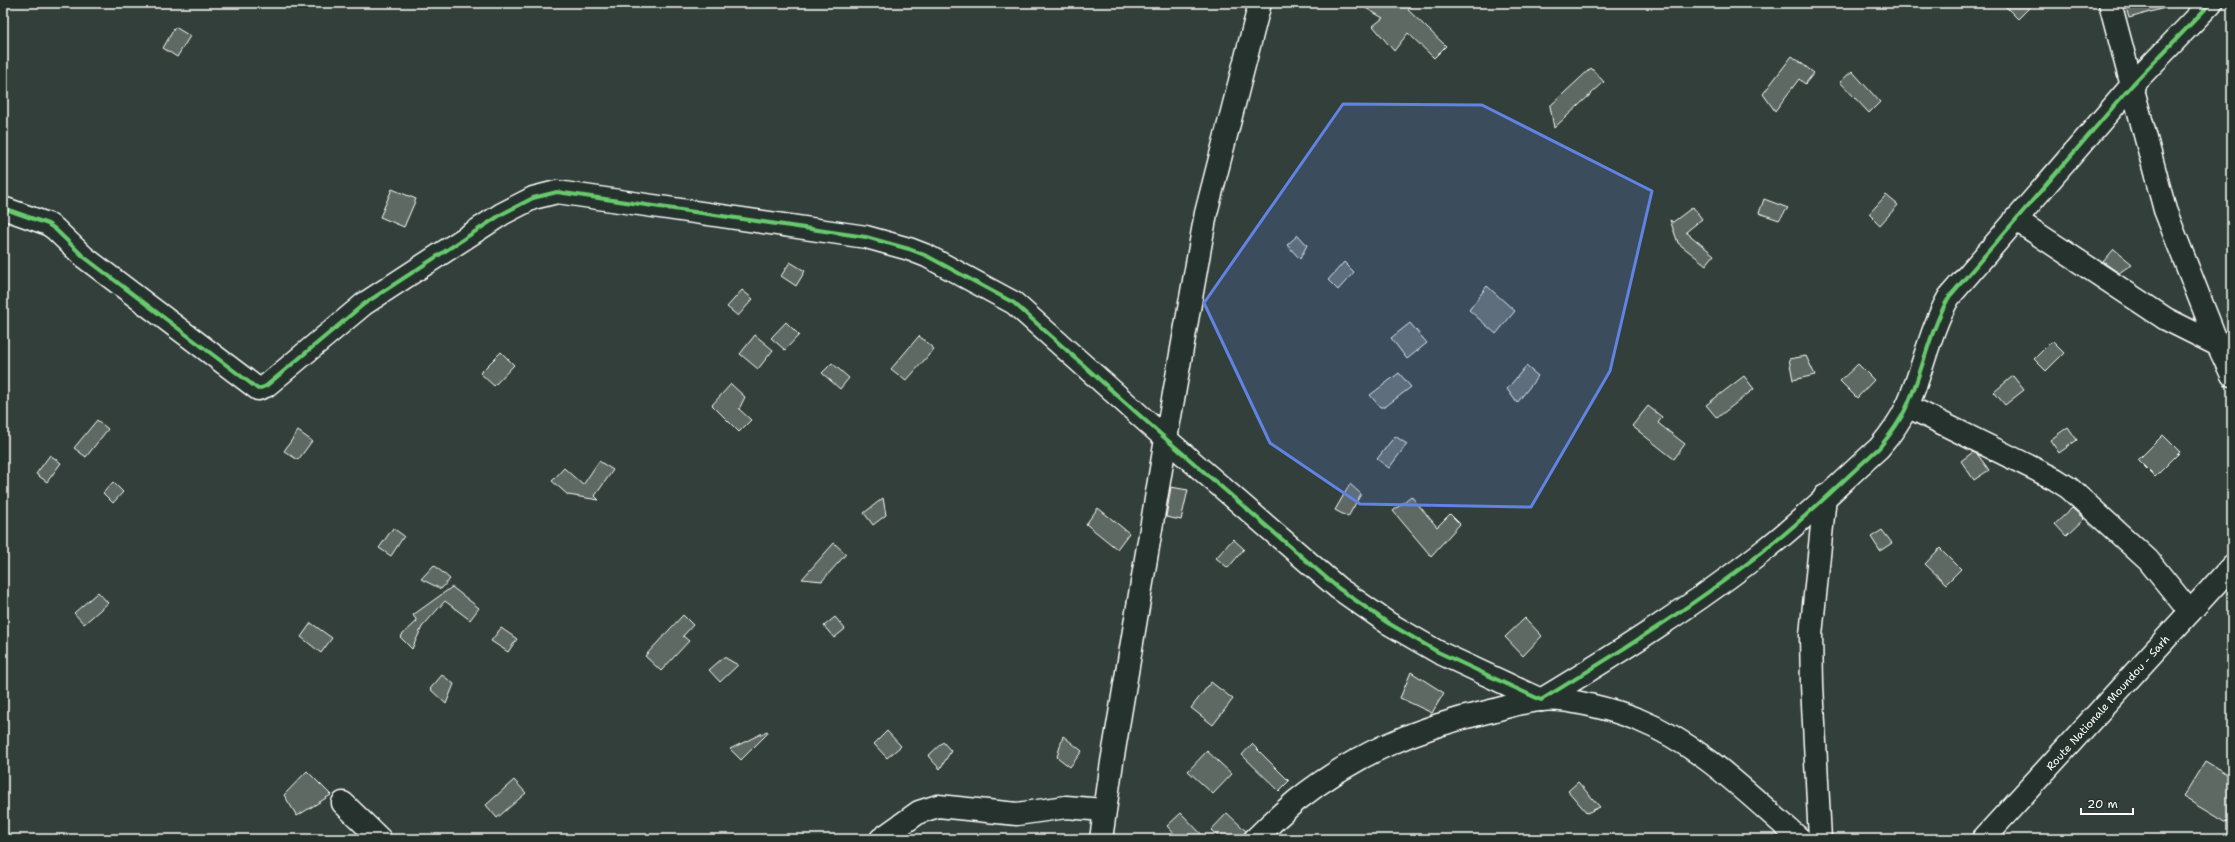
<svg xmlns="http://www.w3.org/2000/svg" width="2235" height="842" font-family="'Shantell Sans',sans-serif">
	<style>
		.building { fill: #5f6964; stroke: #fff }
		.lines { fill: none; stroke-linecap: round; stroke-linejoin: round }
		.minor-casing { stroke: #fff; stroke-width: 25 }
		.highway-casing { stroke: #fff; stroke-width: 25 }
		.minor { stroke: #26332d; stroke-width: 22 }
		.highway { stroke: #26332d; stroke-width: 22 }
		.cycleway-casing { stroke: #26332d; stroke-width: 6 }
		.cycleway { stroke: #67ca6e; stroke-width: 4 }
		.marked { fill: #6183e4; fill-opacity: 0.2; stroke: #6183e4; stroke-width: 3; stroke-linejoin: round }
		.labels { text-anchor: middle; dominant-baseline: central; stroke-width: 3; stroke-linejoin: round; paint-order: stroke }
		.street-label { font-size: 11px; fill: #fff; stroke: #26332d }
	</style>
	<rect width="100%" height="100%" fill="#333f3a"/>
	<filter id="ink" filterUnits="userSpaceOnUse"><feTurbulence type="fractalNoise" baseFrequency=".025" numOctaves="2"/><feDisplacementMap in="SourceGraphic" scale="8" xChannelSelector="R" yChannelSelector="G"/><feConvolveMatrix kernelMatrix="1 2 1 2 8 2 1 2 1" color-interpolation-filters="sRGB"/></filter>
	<g filter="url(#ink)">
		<!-- building -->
		<g class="building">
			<path d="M1357 3H1414L1408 10 1446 46 1434 58 1408 33 1394 51 1373 26 1383 18Z"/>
			<path d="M2002 3H2034L2018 19Z"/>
			<path d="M2125 3H2168V7L2129 18Z"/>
			<path d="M175 27 190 36 177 57 163 48Z"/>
			<path d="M1792 56 1814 73 1805 84 1799 79 1775 111 1763 94Z"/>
			<path d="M1591 68 1604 82 1554 128 1550 106Z"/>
			<path d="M1852 71 1880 102 1869 113 1840 82Z"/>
			<path d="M392 189 416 199 404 227 380 217Z"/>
			<path d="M1886 195 1898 205 1880 225 1869 214Z"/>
			<path d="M1764 199 1788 208 1779 220 1759 213Z"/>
			<path d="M1693 207 1702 219 1686 232 1714 255 1706 265 1678 243 1670 220 1673 222Z"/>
			<path d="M1298 235 1307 245 1300 259 1287 245Z"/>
			<path d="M2114 249 2132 264 2119 273 2103 262Z"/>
			<path d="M790 262 805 271 796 286 781 276Z"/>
			<path d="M1344 262 1354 272 1338 290 1328 280Z"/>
			<path d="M1487 286 1515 311 1496 334 1469 310Z"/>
			<path d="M742 290 753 299 738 316 727 307Z"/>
			<path d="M786 322 799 335 785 350 771 338Z"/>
			<path d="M1410 323 1427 343 1407 359 1391 338Z"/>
			<path d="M755 335 773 350 758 369 740 354Z"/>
			<path d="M919 336 934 349 906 381 891 369Z"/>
			<path d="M2052 341 2064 353 2046 371 2034 359Z"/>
			<path d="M501 352 514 365 494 386 480 373Z"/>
			<path d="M1806 356 1815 375 1793 380 1789 359Z"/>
			<path d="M832 363 849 378 840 389 822 373Z"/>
			<path d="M1858 364 1874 380 1857 398 1840 381Z"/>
			<path d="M1526 366 1538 376 1517 403 1507 389Z"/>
			<path d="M1399 373 1411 387 1385 407H1380L1370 395Z"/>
			<path d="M1744 376 1754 389 1717 418 1706 405Z"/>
			<path d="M2013 376 2024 390 2005 405 1994 392Z"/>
			<path d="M731 384 745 397 739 409 751 420 739 432 712 405Z"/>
			<path d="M1648 406 1662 417 1658 423 1685 444 1674 459 1632 426Z"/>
			<path d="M97 420 108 429 86 457 74 448Z"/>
			<path d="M2068 427 2077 440 2059 453 2050 440Z"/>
			<path d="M298 431 312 441 298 460 284 451Z"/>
			<path d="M2163 435 2180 452 2155 477 2138 460Z"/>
			<path d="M1395 436 1407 444 1389 468 1377 459Z"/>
			<path d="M1973 452 1978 455 1989 470 1974 480 1961 461Z"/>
			<path d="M50 455 61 463 47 482 36 474Z"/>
			<path d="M599 461 613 470 595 496 599 500 568 495 552 481 564 468 583 485Z"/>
			<path d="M113 482 123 492 113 503 103 493Z"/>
			<path d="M1350 484 1361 494 1348 517 1335 510Z"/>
			<path d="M1171 487 1188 490 1181 520 1166 517Z"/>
			<path d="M1411 496 1437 527 1450 514 1460 524 1431 556 1393 511Z"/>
			<path d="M883 498 886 515 873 525 864 513Z"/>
			<path d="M1098 508 1129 533 1117 549 1086 524Z"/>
			<path d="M2072 508 2084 519 2066 536 2055 524Z"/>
			<path d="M393 528 404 536 391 556 379 548Z"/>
			<path d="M1882 530 1892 543 1880 551 1871 537Z"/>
			<path d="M1233 539 1244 549 1228 568 1216 558Z"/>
			<path d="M834 543 846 554 822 581 802 579Z"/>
			<path d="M1940 548 1961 569 1946 584 1925 564Z"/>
			<path d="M434 565 450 579 441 589 421 579Z"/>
			<path d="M452 587 479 608 470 620 445 601 422 627 412 649 400 637 417 621 413 615Z"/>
			<path d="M98 592 108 603 84 624 74 613Z"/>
			<path d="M683 615 693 625 683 636 689 641 661 671 645 656Z"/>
			<path d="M835 617 845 629 834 638 824 626Z"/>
			<path d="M1525 618 1542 636 1523 656 1505 637Z"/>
			<path d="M311 623 332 638 321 653 301 637Z"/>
			<path d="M501 628 517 639 508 652 491 641Z"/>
			<path d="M724 657 738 665 720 682 709 670Z"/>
			<path d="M1411 672 1444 693 1432 713 1400 698Z"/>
			<path d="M442 675 454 684 446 704 430 689Z"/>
			<path d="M1211 682 1233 699 1213 725 1191 708Z"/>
			<path d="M767 731 768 733 741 760 730 749Z"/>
			<path d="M887 731 901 746 887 758 874 744Z"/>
			<path d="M1063 736 1082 751 1070 767 1057 757Z"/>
			<path d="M943 742 951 751 940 769 928 756Z"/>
			<path d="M1252 744 1289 781 1279 791 1242 755Z"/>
			<path d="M1207 751 1232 774 1213 794 1188 771Z"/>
			<path d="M2205 761 2232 777V813L2226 823 2183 797Z"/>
			<path d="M307 771 331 795 297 816 284 795Z"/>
			<path d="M514 780 526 793 497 818 486 805Z"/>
			<path d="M1578 782 1600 807 1587 813 1568 791Z"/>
			<path d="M1181 813 1206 839H1179L1167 826Z"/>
			<path d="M1227 813 1246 831 1239 839H1221L1211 830Z"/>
		</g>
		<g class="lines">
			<defs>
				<g id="minor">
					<path d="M2110 3 2165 210 2218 345 2232 375"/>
					<path d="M3 208 48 224 55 229 84 257 258 389 266 386 364 304 502 214 533 198 557 192 866 237 909 249 927 256 1014 303 1166 439 1338 588 1388 623 1438 652 1541 700"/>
					<path d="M2015 219 2166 319 2218 345"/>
					<path d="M1907 406 2055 479 2069 488 2148 560 2190 612"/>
					<path d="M1541 700C1618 653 1695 605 1766 549 1806 518 1842 481 1879 448 1890 435 1900 422 1907 406 1923 371 1929 332 1949 297L2133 84 2211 3"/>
					<path d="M343 803 380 839"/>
					<path d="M881 839 919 812 938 806 1017 814 1066 807 1104 810"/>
					<path d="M1101 839 1112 762 1166 439 1206 213 1260 3"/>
					<path d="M1255 839C1268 826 1282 813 1296 801 1355 754 1418 727 1491 711 1507 707 1524 701 1540 700 1567 697 1614 710 1639 720 1701 745 1750 796 1800 839"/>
					<path d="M1820 839 1812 685 1811 635 1825 496"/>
				</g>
				<path id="highway" d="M1983 839 2232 566"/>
			</defs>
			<!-- minor casing -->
			<use href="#minor" class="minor-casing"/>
			<!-- highway casing -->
			<use href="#highway" class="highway-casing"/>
			<!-- minor -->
			<use href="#minor" class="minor"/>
			<!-- highway -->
			<use href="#highway" class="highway"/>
			<defs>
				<path id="cycleway" d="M3 208 48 224 55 229 84 257 258 389 266 386 364 304 502 214 533 198 557 192 866 237 909 249 927 256 1014 303 1166 439 1338 588 1388 623 1438 652 1541 700C1618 653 1695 605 1766 549 1806 518 1842 481 1879 448 1890 435 1900 422 1907 406 1923 371 1929 332 1949 297L2133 84 2211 3"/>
			</defs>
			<!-- cycleway casing -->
			<use href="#cycleway" class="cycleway-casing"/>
			<!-- cycleway -->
			<use href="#cycleway" class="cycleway"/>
		</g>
	</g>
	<!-- marked area -->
	<path class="marked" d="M1343 104 1482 105 1652 191 1610 371 1531 507 1360 504 1270 443 1204 303Z"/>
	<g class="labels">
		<!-- street labels -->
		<g class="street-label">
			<text transform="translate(2108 703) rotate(-48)">Route Nationale Moundou - Sarh</text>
		</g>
	</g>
	<!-- margin -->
	<rect width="2235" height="842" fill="none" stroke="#26332d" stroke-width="16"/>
	<rect x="8" y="8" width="2219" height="826" fill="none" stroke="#fff" stroke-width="1.5" filter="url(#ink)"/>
	<!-- scale -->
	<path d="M2081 808v6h52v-6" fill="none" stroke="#ffffff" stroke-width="2"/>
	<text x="2087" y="808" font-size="12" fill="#ffffff" stroke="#26332d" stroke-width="3" paint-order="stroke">20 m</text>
</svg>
